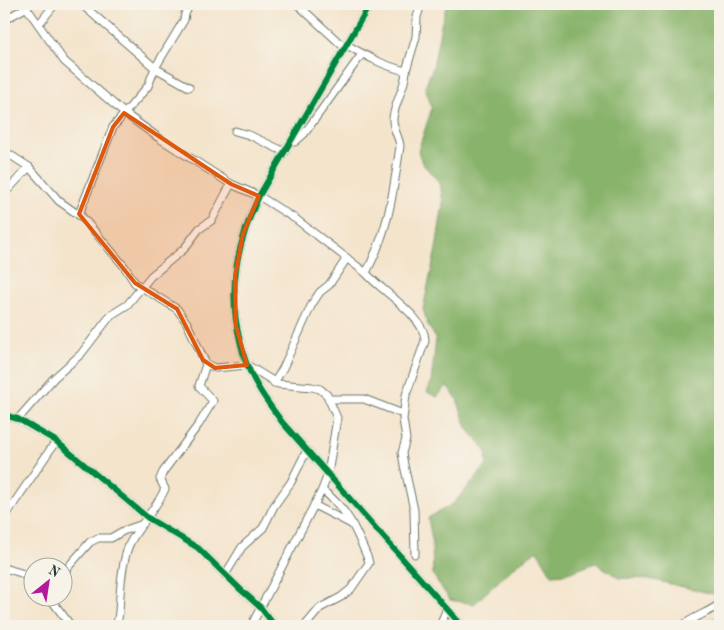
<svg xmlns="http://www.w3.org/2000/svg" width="724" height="630" font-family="'Old Standard TT',serif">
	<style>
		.forest { fill: #88b36b; stroke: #547850 }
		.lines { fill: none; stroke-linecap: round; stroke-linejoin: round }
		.stream { stroke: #4fafce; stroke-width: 2 }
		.minor-casing { stroke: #6a7769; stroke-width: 9 }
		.minor { stroke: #fff; stroke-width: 7 }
		.cycleway-casing { stroke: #f7f3e8; stroke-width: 9 }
		.cycleway { stroke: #00873e; stroke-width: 6 }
		.marked { fill: #de580e; fill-opacity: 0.2; stroke: #de580e; stroke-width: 4; stroke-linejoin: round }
	</style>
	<rect width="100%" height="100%" fill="#f7f3e8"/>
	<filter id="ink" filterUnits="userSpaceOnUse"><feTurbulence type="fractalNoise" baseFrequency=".02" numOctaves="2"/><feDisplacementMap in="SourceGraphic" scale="10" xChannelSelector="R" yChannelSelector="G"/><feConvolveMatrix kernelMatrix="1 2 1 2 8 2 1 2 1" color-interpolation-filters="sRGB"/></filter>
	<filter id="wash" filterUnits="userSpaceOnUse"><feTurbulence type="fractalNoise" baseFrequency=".0096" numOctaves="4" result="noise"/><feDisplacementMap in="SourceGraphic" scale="20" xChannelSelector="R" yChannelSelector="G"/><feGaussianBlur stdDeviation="1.12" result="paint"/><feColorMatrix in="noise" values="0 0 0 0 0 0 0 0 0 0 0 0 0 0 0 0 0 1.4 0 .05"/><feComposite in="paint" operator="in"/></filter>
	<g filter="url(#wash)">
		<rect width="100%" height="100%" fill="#f4e4cc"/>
		<!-- forest -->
		<path class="forest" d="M447 4H720V591L713 594 649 579 619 578 596 563 565 574 552 575 537 550 513 568 474 604 450 600 433 575 432 540 428 518 454 503 487 465 486 451 467 428 457 399 447 386 437 397 427 392 431 383 436 339 428 325 423 309 436 249 443 203 440 183 422 163 418 151 432 108 425 87 433 67 441 25Z"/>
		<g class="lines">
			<!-- stream -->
			<path class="stream" d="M689 626C699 621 710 622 720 617"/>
		</g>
	</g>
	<g filter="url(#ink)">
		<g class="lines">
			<defs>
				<g id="minor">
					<path d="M24 4 64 61 124 113 159 138 231 184 259 196 297 220 366 273C389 229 393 194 400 146 399 136 392 128 393 118 395 102 405 88 406 71 384 66 366 56 347 45"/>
					<path d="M86 4V8L155 68 189 87"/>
					<path d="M297 4 345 48"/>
					<path d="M370 4 259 196C237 243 227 290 240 341 242 349 244 359 248 367 256 387 269 404 282 422L462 626"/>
					<path d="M4 20 27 7"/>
					<path d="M39 24 55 4"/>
					<path d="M406 71 416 37 417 17 421 4"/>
					<path d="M235 131 249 135 285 152"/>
					<path d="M291 142H295L304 134 362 54"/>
					<path d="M4 151 29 167 59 201 83 218 124 266 135 283 177 309 187 323 206 364 215 368 247 365 278 384 312 387 320 389 327 395 337 418 328 474 322 490 251 626"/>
					<path d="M4 194 29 167"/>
					<path d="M79 214 113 127 148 86 155 68 184 20 185 14 190 4"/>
					<path d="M366 273C381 291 426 317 425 341L406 395 403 419 406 439 402 453 404 465 414 510 415 554"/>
					<path d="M274 383 283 368 312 304 320 292 329 285 347 258"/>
					<path d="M329 399H364L403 414"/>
					<path d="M4 415 18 419 56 441 148 518 198 548 240 589 261 608 275 626"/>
					<path d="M18 419 54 378 81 354 111 315 127 305 151 276 184 249 199 229 212 220 231 184"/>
					<path d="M314 505 351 524"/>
					<path d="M4 518 56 441"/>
					<path d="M4 568 21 573 32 581"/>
					<path d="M62 574 90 542 98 538H111L123 531 143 524"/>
					<path d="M225 575 242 547 263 528 274 506 291 482 307 450"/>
					<path d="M50 598 71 626"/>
					<path d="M116 626C120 616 119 606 120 595 121 580 123 560 129 545 138 526 156 509 165 489L160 479 163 472 199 424 213 401 199 386 206 364"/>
					<path d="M305 626 320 608 341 597 351 589 369 563 368 559C356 530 348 509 322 490"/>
					<path d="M440 626 447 609"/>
					<path d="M685 626V624C696 616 709 612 720 604"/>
				</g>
			</defs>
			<!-- minor casing -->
			<use href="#minor" class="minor-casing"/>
			<!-- minor -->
			<use href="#minor" class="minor"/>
			<defs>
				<g id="cycleway">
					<path d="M370 4 259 196C237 243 227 290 240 341 242 349 244 359 248 367 256 387 269 404 282 422L462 626"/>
					<path d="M4 415 18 419 56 441 148 518 198 548 240 589 261 608 275 626"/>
				</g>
			</defs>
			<!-- cycleway casing -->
			<use href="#cycleway" class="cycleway-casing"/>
			<!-- cycleway -->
			<use href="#cycleway" class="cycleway"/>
		</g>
	</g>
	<!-- marked area -->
	<path class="marked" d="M124 113 231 184 259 196 243 234 235 277 236 326 247 365 215 368 203 360 177 309 135 283 79 214 113 127Z"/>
	<!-- margin -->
	<rect width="724" height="630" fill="none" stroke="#f7f3e8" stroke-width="20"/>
	<!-- north arrow -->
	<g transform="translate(48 582) rotate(30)"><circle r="24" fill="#f7f3e8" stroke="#a1aaa0"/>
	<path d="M0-4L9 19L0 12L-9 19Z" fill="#b5179e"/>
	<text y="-8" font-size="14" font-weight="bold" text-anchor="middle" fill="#1f3d34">N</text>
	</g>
</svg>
